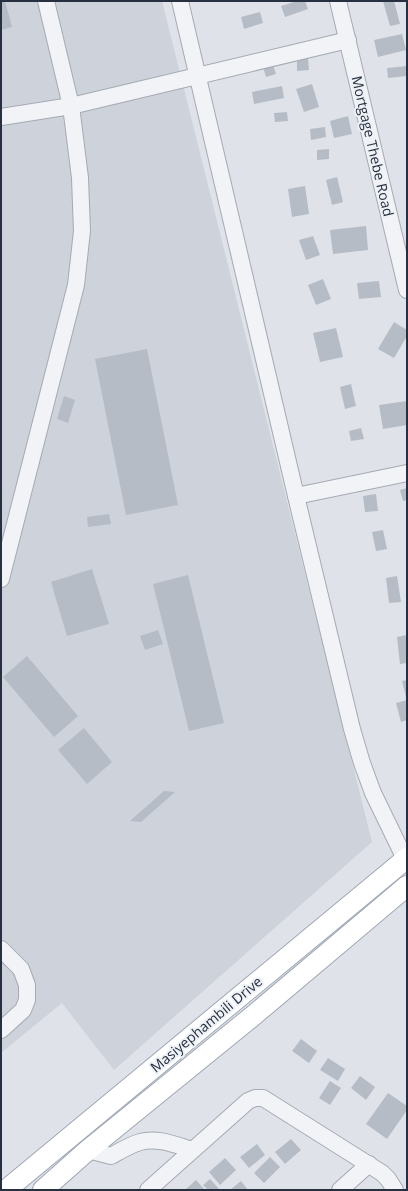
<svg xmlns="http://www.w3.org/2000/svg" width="408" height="1191" font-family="'Open Sans',sans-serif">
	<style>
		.built { fill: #cdd2db }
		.building { fill: #b6bcc6 }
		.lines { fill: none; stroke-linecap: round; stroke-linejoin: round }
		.minor-casing { stroke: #a4aab3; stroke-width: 18 }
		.major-casing { stroke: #9ea7b5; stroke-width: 22 }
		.minor { stroke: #f2f3f7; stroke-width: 16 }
		.major { stroke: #fff; stroke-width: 20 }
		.labels { text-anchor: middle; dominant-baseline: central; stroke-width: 4; stroke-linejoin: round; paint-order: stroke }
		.street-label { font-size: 14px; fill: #273040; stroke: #eef2f6 }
	</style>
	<rect width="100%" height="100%" fill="#dfe3e9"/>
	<!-- built -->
	<path class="built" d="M1 1H162L372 842 114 1070 62 1003 1 1053Z"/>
	<!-- building -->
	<g class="building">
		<path d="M1 1H5L12 27 1 30Z"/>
		<path d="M297 1H305L308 9 285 17 281 6Z"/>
		<path d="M383 1H394L400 24 390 26Z"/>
		<path d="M260 12 263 23 244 29 241 17Z"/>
		<path d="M402 34 406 50 378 57 374 40Z"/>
		<path d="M308 58 309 70 297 71V59Z"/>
		<path d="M273 65 276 74 266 77 263 67Z"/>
		<path d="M407 66V76L388 78 387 68Z"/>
		<path d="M312 84 319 107 304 112 296 89Z"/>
		<path d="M282 86 284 98 254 104 252 92Z"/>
		<path d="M287 112 288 121 275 122 274 113Z"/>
		<path d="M348 116 352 134 334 138 330 121Z"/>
		<path d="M325 127 326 137 311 140 310 129Z"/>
		<path d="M329 149V159L317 160V150Z"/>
		<path d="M337 177 343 202 332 205 326 180Z"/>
		<path d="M305 186 309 214 292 217 288 189Z"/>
		<path d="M366 226 368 250 333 254 330 230Z"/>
		<path d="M313 236 320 255 306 260 299 240Z"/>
		<path d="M323 279 331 299 316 305 308 285Z"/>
		<path d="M379 281 381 297 359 299 357 283Z"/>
		<path d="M394 322 407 330V336L394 358 378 349Z"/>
		<path d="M336 328 343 357 320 362 313 333Z"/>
		<path d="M147 349 178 505 126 515 95 359Z"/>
		<path d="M351 384 356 406 345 409 340 387Z"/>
		<path d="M64 396 75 400 68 423 57 419Z"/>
		<path d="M407 401V425L383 429 379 405Z"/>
		<path d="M361 428 364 439 351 441 349 431Z"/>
		<path d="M407 488V500L403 501 400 490Z"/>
		<path d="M376 494 378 511 365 512 363 496Z"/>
		<path d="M109 514 111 524 88 527 87 517Z"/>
		<path d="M383 530 387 549 376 551 372 532Z"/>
		<path d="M92 569 109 624 67 636 51 582Z"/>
		<path d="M188 575 224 723 189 731 153 584Z"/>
		<path d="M397 576 401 602 389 603 386 578Z"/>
		<path d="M158 630 163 644 145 650 140 636Z"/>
		<path d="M407 635V663L400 664 397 637Z"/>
		<path d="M27 656 78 716 54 737 3 677Z"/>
		<path d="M407 680V697H406L402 681Z"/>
		<path d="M407 700V720L401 722 396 703Z"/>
		<path d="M84 728 112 762 87 784 58 750Z"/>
		<path d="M164 791 175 792 141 822 130 821Z"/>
		<path d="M301 1039 317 1051 309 1063 292 1051Z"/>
		<path d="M328 1058 345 1069 338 1081 320 1070Z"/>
		<path d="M360 1076 375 1087 366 1100 351 1088Z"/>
		<path d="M330 1081 341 1088 330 1105 319 1098Z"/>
		<path d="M388 1093 407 1106V1110L387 1139 366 1124Z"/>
		<path d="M291 1139 301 1150 285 1164 275 1152Z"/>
		<path d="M257 1144 265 1155 249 1168 240 1157Z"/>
		<path d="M270 1157 280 1167 264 1183 254 1173Z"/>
		<path d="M225 1158 236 1170 220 1185 209 1172Z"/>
		<path d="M210 1179 220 1190H208L203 1185Z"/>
		<path d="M196 1180 205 1190H185Z"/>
		<path d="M241 1181 248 1190H230Z"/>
	</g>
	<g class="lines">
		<defs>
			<g id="minor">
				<path d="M180 1 296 496 352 729 362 763 373 793 407 863"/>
				<path d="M338 1 407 290"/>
				<path d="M1 117 71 106 348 40"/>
				<path d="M296 496 407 473"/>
				<path d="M1 579 76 285 82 231 80 178 71 106 46 1"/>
				<path d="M1 949 21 969 27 985V1000L23 1010 1 1030"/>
				<path d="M88 1150 111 1156C120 1151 130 1145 140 1142 157 1137 176 1145 192 1150"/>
				<path d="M148 1190 248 1101 255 1098H263L382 1173 388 1179 395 1190"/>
				<path d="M340 1190 369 1164"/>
			</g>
			<g id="major">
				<path d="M6 1190 407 858"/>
				<path d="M43 1190 88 1150 254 1015 407 886"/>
			</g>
		</defs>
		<!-- minor casing -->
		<use href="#minor" class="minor-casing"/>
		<!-- major casing -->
		<use href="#major" class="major-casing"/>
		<!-- minor -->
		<use href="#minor" class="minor"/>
		<!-- major -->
		<use href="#major" class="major"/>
	</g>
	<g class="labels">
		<!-- street labels -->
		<g class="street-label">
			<text transform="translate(373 146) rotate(77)">Mortgage Thebe Road</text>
			<text transform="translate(206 1024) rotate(-40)">Masiyephambili Drive</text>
		</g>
	</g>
	<!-- border -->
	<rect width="408" height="1191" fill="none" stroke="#273040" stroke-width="4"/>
</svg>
